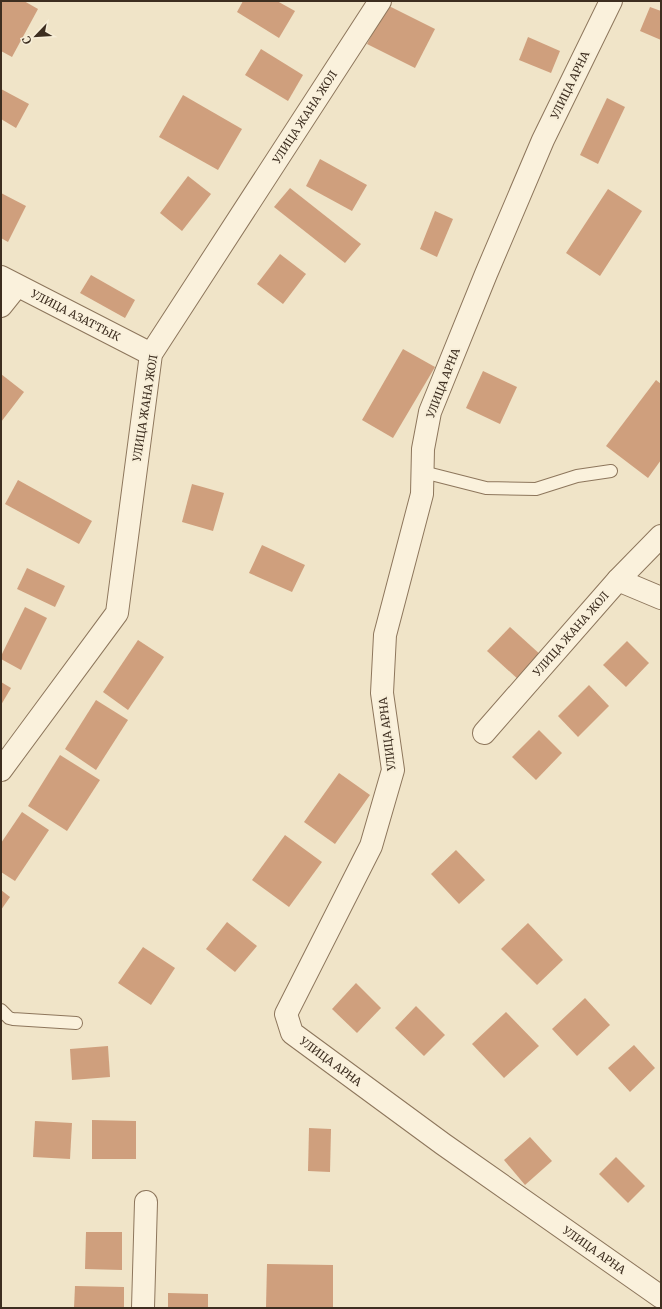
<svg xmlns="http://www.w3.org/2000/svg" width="662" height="1309" font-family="Merriweather,serif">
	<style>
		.building { fill: #cf9f7d }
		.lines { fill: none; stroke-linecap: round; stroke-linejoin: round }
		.service-casing { stroke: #8d765c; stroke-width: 14 }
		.minor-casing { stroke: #8d765c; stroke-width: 24 }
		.service { stroke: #faf1dc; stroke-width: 12 }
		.minor { stroke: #faf1dc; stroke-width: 22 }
		.labels { text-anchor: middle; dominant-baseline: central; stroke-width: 4; stroke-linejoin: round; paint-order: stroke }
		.street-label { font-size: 11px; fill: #3d2e20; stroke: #f7eed8 }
	</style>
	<rect width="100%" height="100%" fill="#f0e4c8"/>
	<!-- building -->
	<g class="building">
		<path d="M1 1H24L38 9 12 57 1 51Z"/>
		<path d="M243 1H277L295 11 279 38 237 12Z"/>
		<path d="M387 5 435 29 415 68 367 44Z"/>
		<path d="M650 7 661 11V40L640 31Z"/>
		<path d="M528 37 560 51 551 73 519 60Z"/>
		<path d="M261 49 303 75 288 101 245 75Z"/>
		<path d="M1 89 29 104 16 128 1 119Z"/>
		<path d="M183 95 242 129 218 170 159 137Z"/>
		<path d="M607 98 625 107 598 164 580 155Z"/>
		<path d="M320 159 367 185 352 211 306 186Z"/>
		<path d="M188 176 211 194 182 231 160 213Z"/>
		<path d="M290 188 361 244 345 263 274 207Z"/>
		<path d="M608 189 642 211 600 276 566 253Z"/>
		<path d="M1 193 26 206 8 242 1 238Z"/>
		<path d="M435 211 453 219 437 257 420 249Z"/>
		<path d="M280 254 306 274 283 304 257 284Z"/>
		<path d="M91 275 135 300 125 318 80 293Z"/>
		<path d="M403 349 435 367 393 438 362 420Z"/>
		<path d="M483 371 517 387 500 424 466 408Z"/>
		<path d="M1 374 24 392 1 422Z"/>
		<path d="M656 380 661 384V460L648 478 606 446Z"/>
		<path d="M18 480 92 521 79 544 5 504Z"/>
		<path d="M192 484 224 493 213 531 182 522Z"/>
		<path d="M262 545 305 565 292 592 249 573Z"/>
		<path d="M27 568 65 586 55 607 17 589Z"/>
		<path d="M25 607 47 618 21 670 1 659V656Z"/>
		<path d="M510 627 542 656 520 681 487 651Z"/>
		<path d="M138 640 164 657 128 710 103 692Z"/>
		<path d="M627 641 649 663 626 687 603 665Z"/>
		<path d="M1 682 11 688 1 705Z"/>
		<path d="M589 685 609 706 578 737 558 716Z"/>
		<path d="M96 700 128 720 96 770 65 749Z"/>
		<path d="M539 730 562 753 536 780 512 757Z"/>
		<path d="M60 755 100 780 67 831 28 806Z"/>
		<path d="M339 773 370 795 335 844 304 822Z"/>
		<path d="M22 812 49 830 15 881 1 872V843Z"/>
		<path d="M285 835 322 862 289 907 252 880Z"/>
		<path d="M456 850 485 880 459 904 431 874Z"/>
		<path d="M1 890 10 897 1 910Z"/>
		<path d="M227 922 257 946 235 972 206 949Z"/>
		<path d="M528 923 563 960 537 985 501 949Z"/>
		<path d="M143 947 175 968 151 1005 118 983Z"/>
		<path d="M356 983 381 1008 357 1033 332 1009Z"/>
		<path d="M585 998 610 1025 577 1056 552 1029Z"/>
		<path d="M416 1006 445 1035 424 1056 395 1028Z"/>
		<path d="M506 1012 539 1046 504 1078 472 1044Z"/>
		<path d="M634 1045 655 1068 630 1092 608 1068Z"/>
		<path d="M108 1046 110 1077 72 1080 70 1049Z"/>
		<path d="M92 1120 136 1121V1159H92Z"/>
		<path d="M35 1121 72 1123 70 1159 33 1157Z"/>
		<path d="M309 1128 331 1129 330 1172 308 1171Z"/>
		<path d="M530 1137 552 1161 525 1185 504 1160Z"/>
		<path d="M616 1157 645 1186 628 1203 599 1174Z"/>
		<path d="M86 1232H122V1270L85 1269Z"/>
		<path d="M267 1264 333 1265V1308H266Z"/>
		<path d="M75 1286 124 1287V1308H74Z"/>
		<path d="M168 1293 208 1294V1308H168Z"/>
	</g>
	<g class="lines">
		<defs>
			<g id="service">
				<path d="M423 472 486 488 536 489 577 476 611 471"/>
				<path d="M1 1010 9 1018 13 1019 76 1023"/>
			</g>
			<g id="minor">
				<path id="s1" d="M611 1 543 140 486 274 430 412 423 449 422 494 385 635 382 693 393 770 371 846 286 1014 292 1033 443 1144 661 1297"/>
				<path id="s2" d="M1 277 151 354"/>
				<path d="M1 306 17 286"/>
				<path d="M618 580 661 598"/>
				<path id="s3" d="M484 733 618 580 661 536"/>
				<path id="s4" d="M1 770 117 613 151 354 380 1"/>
				<path d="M143 1308 146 1202"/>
			</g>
		</defs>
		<!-- service casing -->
		<use href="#service" class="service-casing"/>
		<!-- minor casing -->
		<use href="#minor" class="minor-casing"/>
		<!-- service -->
		<use href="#service" class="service"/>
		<!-- minor -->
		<use href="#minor" class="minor"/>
	</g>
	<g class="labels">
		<!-- street labels -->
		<g class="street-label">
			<text transform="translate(570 85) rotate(-64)">УЛИЦА АРНА</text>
			<text stroke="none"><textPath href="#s4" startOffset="739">УЛИЦА ЖАНА ЖОЛ</textPath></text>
			<text stroke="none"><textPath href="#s2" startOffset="84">УЛИЦА АЗАТТЫК</textPath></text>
			<text transform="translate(443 383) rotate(-69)">УЛИЦА АРНА</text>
			<text transform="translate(145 408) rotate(-81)">УЛИЦА ЖАНА ЖОЛ</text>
			<text stroke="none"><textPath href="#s3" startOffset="132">УЛИЦА ЖАНА ЖОЛ</textPath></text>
			<text transform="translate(387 734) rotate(-97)">УЛИЦА АРНА</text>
			<text stroke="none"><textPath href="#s1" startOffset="1149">УЛИЦА АРНА</textPath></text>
			<text stroke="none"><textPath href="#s1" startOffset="1473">УЛИЦА АРНА</textPath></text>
		</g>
	</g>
	<!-- border -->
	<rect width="662" height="1309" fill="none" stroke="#3d2e20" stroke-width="4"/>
	<!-- north arrow -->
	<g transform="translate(36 36) rotate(245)" stroke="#f7eed8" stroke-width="3" paint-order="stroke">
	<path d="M0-3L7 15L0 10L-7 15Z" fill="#3d2e20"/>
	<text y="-6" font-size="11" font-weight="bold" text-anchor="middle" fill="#3d2e20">С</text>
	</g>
</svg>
